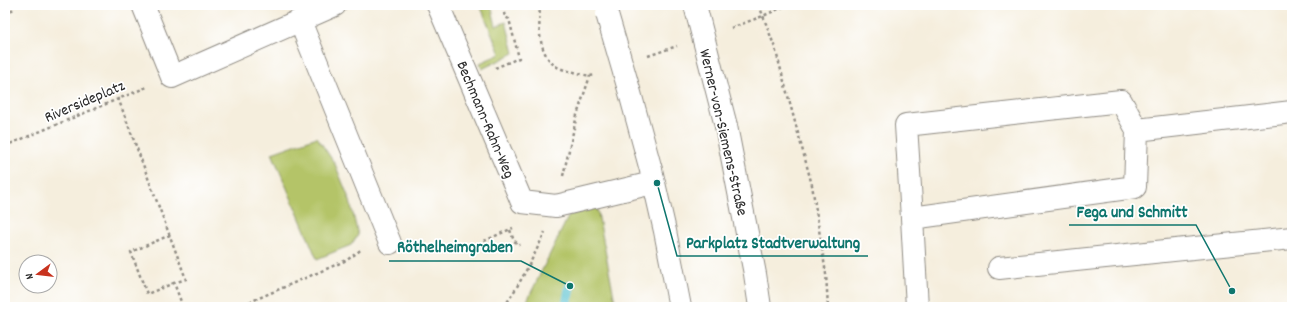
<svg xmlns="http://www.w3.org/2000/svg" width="1297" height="312" font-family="Dekko,sans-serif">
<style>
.green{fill:#b4c467;stroke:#707849}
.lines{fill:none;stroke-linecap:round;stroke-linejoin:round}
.stream{stroke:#53bfce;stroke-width:10}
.minor-casing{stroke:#908c84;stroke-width:24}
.major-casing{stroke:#908c84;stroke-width:24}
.path{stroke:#908c84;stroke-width:2.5;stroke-dasharray:3 3;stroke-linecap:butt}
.minor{stroke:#fff;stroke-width:22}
.major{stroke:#fff;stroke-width:22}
.major-bridge-casing{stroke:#908c84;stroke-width:24;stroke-linecap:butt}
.major-bridge{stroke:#fff;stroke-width:22}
.labels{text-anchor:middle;stroke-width:3.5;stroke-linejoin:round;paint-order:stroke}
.street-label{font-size:16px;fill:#2b2b2b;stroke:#fff}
.leader{fill:none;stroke:#0f766e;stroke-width:1.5}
.callout-dot{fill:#0f766e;stroke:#fff;stroke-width:1.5}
.callout-label{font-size:17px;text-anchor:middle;font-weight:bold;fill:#0f766e;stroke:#fff;stroke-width:3.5;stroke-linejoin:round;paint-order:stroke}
</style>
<rect width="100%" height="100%" fill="#fff"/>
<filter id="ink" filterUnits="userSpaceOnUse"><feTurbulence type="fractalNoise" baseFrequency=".025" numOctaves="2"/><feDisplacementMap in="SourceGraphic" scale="8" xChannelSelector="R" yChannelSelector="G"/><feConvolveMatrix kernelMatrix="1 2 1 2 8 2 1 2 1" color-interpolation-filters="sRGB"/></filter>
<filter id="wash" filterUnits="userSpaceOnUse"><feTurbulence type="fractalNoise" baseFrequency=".012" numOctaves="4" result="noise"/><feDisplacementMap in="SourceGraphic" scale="16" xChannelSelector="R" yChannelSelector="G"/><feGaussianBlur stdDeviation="0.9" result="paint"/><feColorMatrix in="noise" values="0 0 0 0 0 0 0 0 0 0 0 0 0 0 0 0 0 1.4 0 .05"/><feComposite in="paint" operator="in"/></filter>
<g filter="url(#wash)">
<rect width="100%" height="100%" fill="#f5eedd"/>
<path class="green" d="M480 5H491L496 26 506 22 514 53 482 69 480 63 500 54Z
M317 137 335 164 350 201 358 235 351 245 317 259 272 153Z
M597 208 616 307H524L569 215Z"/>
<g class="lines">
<path class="stream" d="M566 307 570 286"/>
</g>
</g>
<g filter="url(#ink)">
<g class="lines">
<g class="minor-casing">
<path id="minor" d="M143 5 172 77 335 5
M438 5 522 202 556 206 644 185
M300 21 390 243
M912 218 906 125 1121 101 1137 130
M999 268 1292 238
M917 307 912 218 1135 187 1137 130 1292 112"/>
</g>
<g class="major-casing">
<path id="major" d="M726 126 755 274 760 307
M651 170 665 231 680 307"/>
</g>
<path class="path" d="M540 5C539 25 537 50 554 65 559 69 568 71 574 72 582 74 588 77 596 75
M759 5 775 48 812 185 826 274 828 307
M5 13 14 9
M731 28 763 16 787 5
M648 56 677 46
M495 68 519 58 509 19 505 17 502 5
M118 98 186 279 174 283 183 307
M5 146 147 87
M563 176 577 115 590 76
M510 230 514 241 520 245
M170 235 131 252 147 294 174 283
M484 241 513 228
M238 307 347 260 362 249
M504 307C520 284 533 258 545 232"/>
<use href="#minor" class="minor"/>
<use href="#major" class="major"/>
<g class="major-bridge-casing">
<path id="major-bridge" d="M695 5 726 126
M607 14 630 93 651 170"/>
</g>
<use href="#major-bridge" class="major-bridge"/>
</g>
</g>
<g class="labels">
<g class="street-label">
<text transform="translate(84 100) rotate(-23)" y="6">Riversideplatz</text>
<text transform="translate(487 119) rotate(67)" y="6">Bechmann-Rahn-Weg</text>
<text transform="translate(725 132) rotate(77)" y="6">Werner-von-Siemens-Straße</text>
</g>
</g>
<path class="leader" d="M1232 291L1196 225H1069M657 183L677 256H868M570 286L521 261H389"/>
<g class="callout-dot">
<circle cx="1232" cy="291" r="4"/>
<circle cx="657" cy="183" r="4"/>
<circle cx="570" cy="286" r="4"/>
</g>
<g class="callout-label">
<text x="1132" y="217">Fega und Schmitt</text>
<text x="773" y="248">Parkplatz Stadtverwaltung</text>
<text x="455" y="252">Röthelheimgraben</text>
</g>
<rect width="1297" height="312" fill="none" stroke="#fff" stroke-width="20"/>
<g transform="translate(38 274) rotate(255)"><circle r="19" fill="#ffffff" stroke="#aaaaaa"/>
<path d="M0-3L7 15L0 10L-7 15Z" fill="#c8321e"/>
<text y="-6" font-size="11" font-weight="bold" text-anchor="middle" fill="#2b2b2b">N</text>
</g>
</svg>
